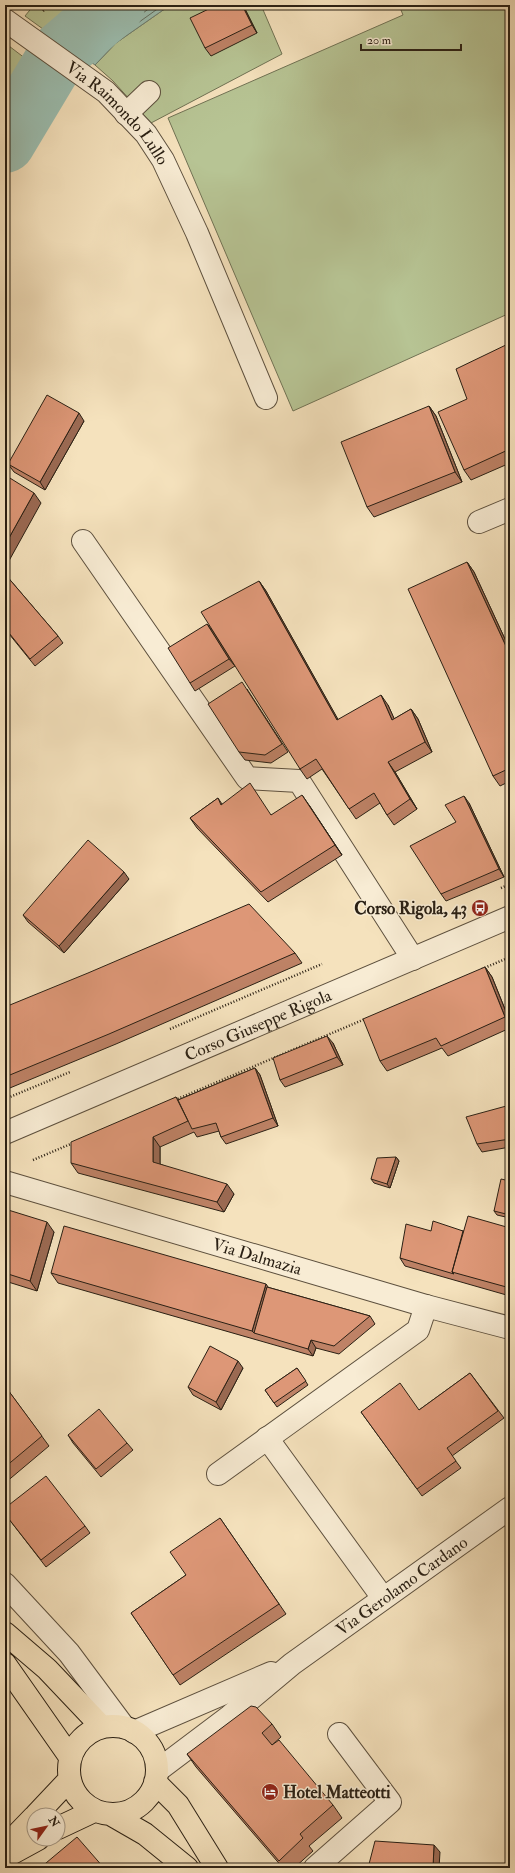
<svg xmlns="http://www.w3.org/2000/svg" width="515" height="1873" font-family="'IM FELL Double Pica',serif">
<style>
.green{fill:#b7c494;stroke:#707254}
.water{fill:#9cbeb0;stroke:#6e7f72}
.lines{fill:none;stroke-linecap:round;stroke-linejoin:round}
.shore{stroke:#636f62;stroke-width:1}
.river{stroke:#9cbeb0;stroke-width:60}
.minor-casing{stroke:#5d503e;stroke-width:24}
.major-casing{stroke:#2a2014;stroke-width:24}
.path{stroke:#2a2014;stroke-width:2.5;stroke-dasharray:1 2;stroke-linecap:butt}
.minor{stroke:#f8ecd4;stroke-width:22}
.major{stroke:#f5e2bd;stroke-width:22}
.wall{fill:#be8266;stroke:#2a2014}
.shaded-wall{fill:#9b6a53;stroke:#2a2014}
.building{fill:#dd9777;stroke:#2a2014}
.labels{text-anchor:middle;stroke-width:3;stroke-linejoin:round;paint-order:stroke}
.street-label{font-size:17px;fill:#2a2014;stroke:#f8ecd4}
.poi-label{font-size:17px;font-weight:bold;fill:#2a2014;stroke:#f8ecd4;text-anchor:end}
</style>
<rect width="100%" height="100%" fill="#f5e2bd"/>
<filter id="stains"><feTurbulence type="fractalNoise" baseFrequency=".005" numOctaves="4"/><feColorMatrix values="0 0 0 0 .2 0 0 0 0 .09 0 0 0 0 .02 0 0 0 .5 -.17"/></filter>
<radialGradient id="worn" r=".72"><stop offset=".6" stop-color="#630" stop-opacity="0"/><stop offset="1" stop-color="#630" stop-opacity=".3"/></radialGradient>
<path class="green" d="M34 5H86L54 37 25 16Z
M168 5H261L282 54 151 123 113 81 95 65 116 43 166 8Z
M399 5H510V313L293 411 168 118 403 15Z
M5 43 34 65 5 105Z"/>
<path class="water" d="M77 5H168L166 8 116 43 95 65 51 34Z"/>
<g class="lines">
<path class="shore" d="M80 5 78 9 58 33 94 59 114 40 163 5
M85 5 83 11 66 32 94 53 111 36 154 5
M91 5 88 15 74 31 93 45 107 31 143 5"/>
<path class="river" d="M5 143 59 53 115 5"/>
<g class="minor-casing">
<g id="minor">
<path id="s1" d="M5 20 106 92 146 134 163 160 197 233 266 398"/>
<path d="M126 114 149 92"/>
<path d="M479 522 510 509"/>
<path d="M83 541 247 778 299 781 413 959"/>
<path id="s2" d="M5 1133 510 917"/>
<path id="s3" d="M5 1182 426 1306 510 1328"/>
<path d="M267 1438 383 1598"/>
<path d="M218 1474 418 1330 426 1306"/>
<path d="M5 1584 69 1653 124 1727"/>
<path d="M134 1732 271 1673"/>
<path id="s4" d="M157 1771 230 1716 292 1664 510 1508"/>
<path d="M315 1868 390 1802 339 1734"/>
</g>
</g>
<g class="major-casing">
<path id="major" d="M5 1633 47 1669 102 1727
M5 1664 70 1757
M69 1770a44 44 0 1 1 88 0a44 44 0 1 1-88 0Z
M155 1782 178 1805 217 1868
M36 1815 69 1780
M112 1815 145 1834 187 1868
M58 1828 94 1811
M5 1847 34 1817
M5 1857 38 1839"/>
</g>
<path class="path" d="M43 11 49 5
M501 888 510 884
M482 969 510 957
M170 1029 322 964
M5 1099 70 1072
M175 1100 365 1019
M33 1160 73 1143"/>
<use href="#minor" class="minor"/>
<use href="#major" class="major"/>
</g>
<path class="wall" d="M217 5H243L257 33 211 56 205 48Z
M510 343V463L471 480 464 470Z
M429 406 436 416 462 482 374 517 367 507Z
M84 421 45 490 14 472 8 464Z
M467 562 474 572 510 650V781L500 786 493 776Z
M5 574 58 636 63 643 35 666 5 629Z
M259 581 266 591 338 720 388 705 394 719 411 709 418 719 432 752 395 772 417 809 394 825 387 815 380 803 356 819 322 769 307 779 300 769Z
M213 631 235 666 195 691 190 683Z
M247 689 288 752 271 763 245 760 239 752Z
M218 798 222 804 272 815 309 805 342 855 268 902 197 828 190 818Z
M469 803 504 877 446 901 441 894Z
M129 879 64 953 28 922 23 915Z
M295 953 302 963 116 1044 5 1090V1007Z
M485 967 492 977 509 1019 510 1028 448 1056 442 1048 387 1071 380 1061Z
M333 1043 343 1065 285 1087 280 1080Z
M255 1068 260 1075 278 1126 226 1144 221 1137 219 1131 197 1137 194 1132 160 1147V1164L234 1194 224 1212 78 1173 71 1163 176 1097 178 1100Z
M510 1105V1147L482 1152 477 1144Z
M396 1157 399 1161 390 1188 374 1183 371 1179Z
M510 1181V1218L497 1215 494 1211Z
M5 1209 54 1232 37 1291 5 1281Z
M510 1228V1296L405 1266 400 1258 431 1231H463Z
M51 1273 267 1287 370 1316 375 1324 339 1354 316 1348 313 1356 58 1283Z
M243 1368 221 1410 193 1395 188 1387Z
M297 1368 308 1385 277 1407 265 1390Z
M470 1373 504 1418 452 1456 461 1468 422 1496 361 1412 419 1410Z
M5 1386 49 1446 5 1483Z
M68 1435 127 1443 133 1450 101 1477 73 1443Z
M5 1514 85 1526 90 1533 46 1567Z
M220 1518 286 1614 180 1685 131 1613 186 1575Z
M272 1724 281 1737 272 1745 333 1805 342 1818 309 1846 313 1851 294 1868H283L196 1767 187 1754Z"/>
<path class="shaded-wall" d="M242 5H243L257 33 252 25Z
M429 406 436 416 462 482 455 472Z
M79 413 84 421 45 490 40 482Z
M34 493 41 503 5 568V545Z
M467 562 474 572 510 650V655Z
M259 581 266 591 344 730 337 720Z
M207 624 213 631 235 666 229 659Z
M381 695 388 705 399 729 392 720Z
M411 709 418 719 432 752 425 742Z
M388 762 395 772 417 809 410 799Z
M302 795 309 805 342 855 335 845Z
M464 796 469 803 504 877 499 869Z
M124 872 129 879 64 953 59 946Z
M485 967 492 977 510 1022V1024L505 1017Z
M327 1036 333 1043 343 1065 337 1057Z
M255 1068 260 1075 278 1126 273 1118Z
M153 1137 160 1147V1172L153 1162Z
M396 1157 399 1161 390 1188 387 1184Z
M227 1184 234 1194 224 1212 217 1202Z
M47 1222 54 1232 37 1291 30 1281Z
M266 1284 273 1294 254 1333 252 1331Z
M311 1340 316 1348 313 1356 308 1349Z
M238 1361 243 1368 221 1410 216 1402Z
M434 1845 440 1852 439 1868H433Z"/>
<path class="building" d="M217 5H242L252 25 205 48 190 18Z
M510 343V449L464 470 438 412 467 399 456 369Z
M47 395 79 413 40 482 8 464Z
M429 406 455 472 367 507 341 442Z
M5 475 34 493 5 545Z
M467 562 510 655V768L493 776 408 589Z
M5 574 58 636 30 659 5 628Z
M259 581 337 720 381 695 392 720 411 709 425 742 388 762 410 799 387 815 374 793 349 809 316 759 300 769 201 612Z
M207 624 229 659 190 683 168 648Z
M242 682 282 744 265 755 239 752 208 704Z
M250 783 271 815 302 795 335 845 261 892 190 818 218 798 221 805Z
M464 796 499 869 441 894 410 846 456 822 445 805Z
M88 840 124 872 59 946 23 915Z
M249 904 295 953 109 1034 5 1077V1007L88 973Z
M510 957V972L505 959Z
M485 967 505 1017 441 1046 436 1038 380 1061 363 1019Z
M510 1018V1028L507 1020Z
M327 1036 337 1057 280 1080 273 1058Z
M255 1068 273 1118 221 1137 216 1123 192 1129 178 1100Z
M176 1097 188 1121 153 1137V1162L227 1184 217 1202 71 1163V1142Z
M510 1105V1139L477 1144 466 1117Z
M396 1157 387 1184 371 1179 377 1158Z
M501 1179 510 1181V1215L494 1211Z
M5 1209 47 1222 30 1281 5 1273Z
M468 1216 510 1228V1288L452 1272Z
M433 1221 463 1231 452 1272 454 1274 400 1258 406 1224 431 1231Z
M64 1226 266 1284 252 1331 51 1273Z
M267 1287 370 1316 334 1346 311 1340 308 1349 254 1333Z
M210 1346 238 1361 216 1402 188 1387Z
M297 1368 306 1381 274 1403 265 1390Z
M470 1373 498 1411 447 1448 456 1461 417 1489 361 1412 400 1383 419 1410Z
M5 1386 42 1436 5 1467Z
M99 1409 127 1443 96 1469 68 1435Z
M46 1476 85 1526 41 1560 5 1514V1508Z
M220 1518 279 1604 173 1675 131 1613 186 1575 170 1552Z
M251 1706 256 1707 272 1724 262 1733 272 1745 279 1740 333 1805 300 1834 303 1838 279 1861 187 1754Z
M77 1837 104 1868H40Z
M375 1841 434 1845 433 1868H368Z"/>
<defs>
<g id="bus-disc" transform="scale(0.9)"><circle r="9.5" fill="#8f2418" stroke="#f8ecd4"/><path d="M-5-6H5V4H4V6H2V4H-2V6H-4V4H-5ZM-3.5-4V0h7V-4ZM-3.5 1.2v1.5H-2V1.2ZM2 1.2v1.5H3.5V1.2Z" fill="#fff"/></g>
<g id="hotel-disc" transform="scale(0.9)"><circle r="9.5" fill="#8f2418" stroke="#f8ecd4"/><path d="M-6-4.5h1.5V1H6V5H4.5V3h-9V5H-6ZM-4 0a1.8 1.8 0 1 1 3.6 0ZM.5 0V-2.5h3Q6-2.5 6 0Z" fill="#fff"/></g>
</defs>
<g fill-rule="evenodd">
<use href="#bus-disc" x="480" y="908"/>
<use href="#hotel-disc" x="270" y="1792"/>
</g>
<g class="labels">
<g class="street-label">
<text dy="6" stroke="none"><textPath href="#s1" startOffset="147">Via Raimondo Lullo</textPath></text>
<text dy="6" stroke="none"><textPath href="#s2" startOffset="275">Corso Giuseppe Rigola</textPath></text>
<text dy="6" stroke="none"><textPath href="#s3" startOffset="263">Via Dalmazia</textPath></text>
<text dy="6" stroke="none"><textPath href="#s4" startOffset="307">Via Gerolamo Cardano</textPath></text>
</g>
<g class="poi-label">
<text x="467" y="914">Corso Rigola, 43</text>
<text x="283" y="1798" text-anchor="start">Hotel Matteotti</text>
</g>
</g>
<rect width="515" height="1873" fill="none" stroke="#f5e2bd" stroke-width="20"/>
<rect x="6" y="6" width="503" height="1861" fill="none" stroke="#2a2014" stroke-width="2"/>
<rect x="10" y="10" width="495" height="1853" fill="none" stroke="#2a2014"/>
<g transform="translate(46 1827) rotate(57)"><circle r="19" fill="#f8ecd4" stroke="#a69a87"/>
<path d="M0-3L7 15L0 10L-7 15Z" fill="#8f2418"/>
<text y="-6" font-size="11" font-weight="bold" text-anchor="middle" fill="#2a2014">N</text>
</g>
<path d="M361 44v6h100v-6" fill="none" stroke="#2a2014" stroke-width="2"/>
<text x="367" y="44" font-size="12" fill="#2a2014" stroke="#f8ecd4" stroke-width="3" paint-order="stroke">20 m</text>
<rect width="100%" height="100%" filter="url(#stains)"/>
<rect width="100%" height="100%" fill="url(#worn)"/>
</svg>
